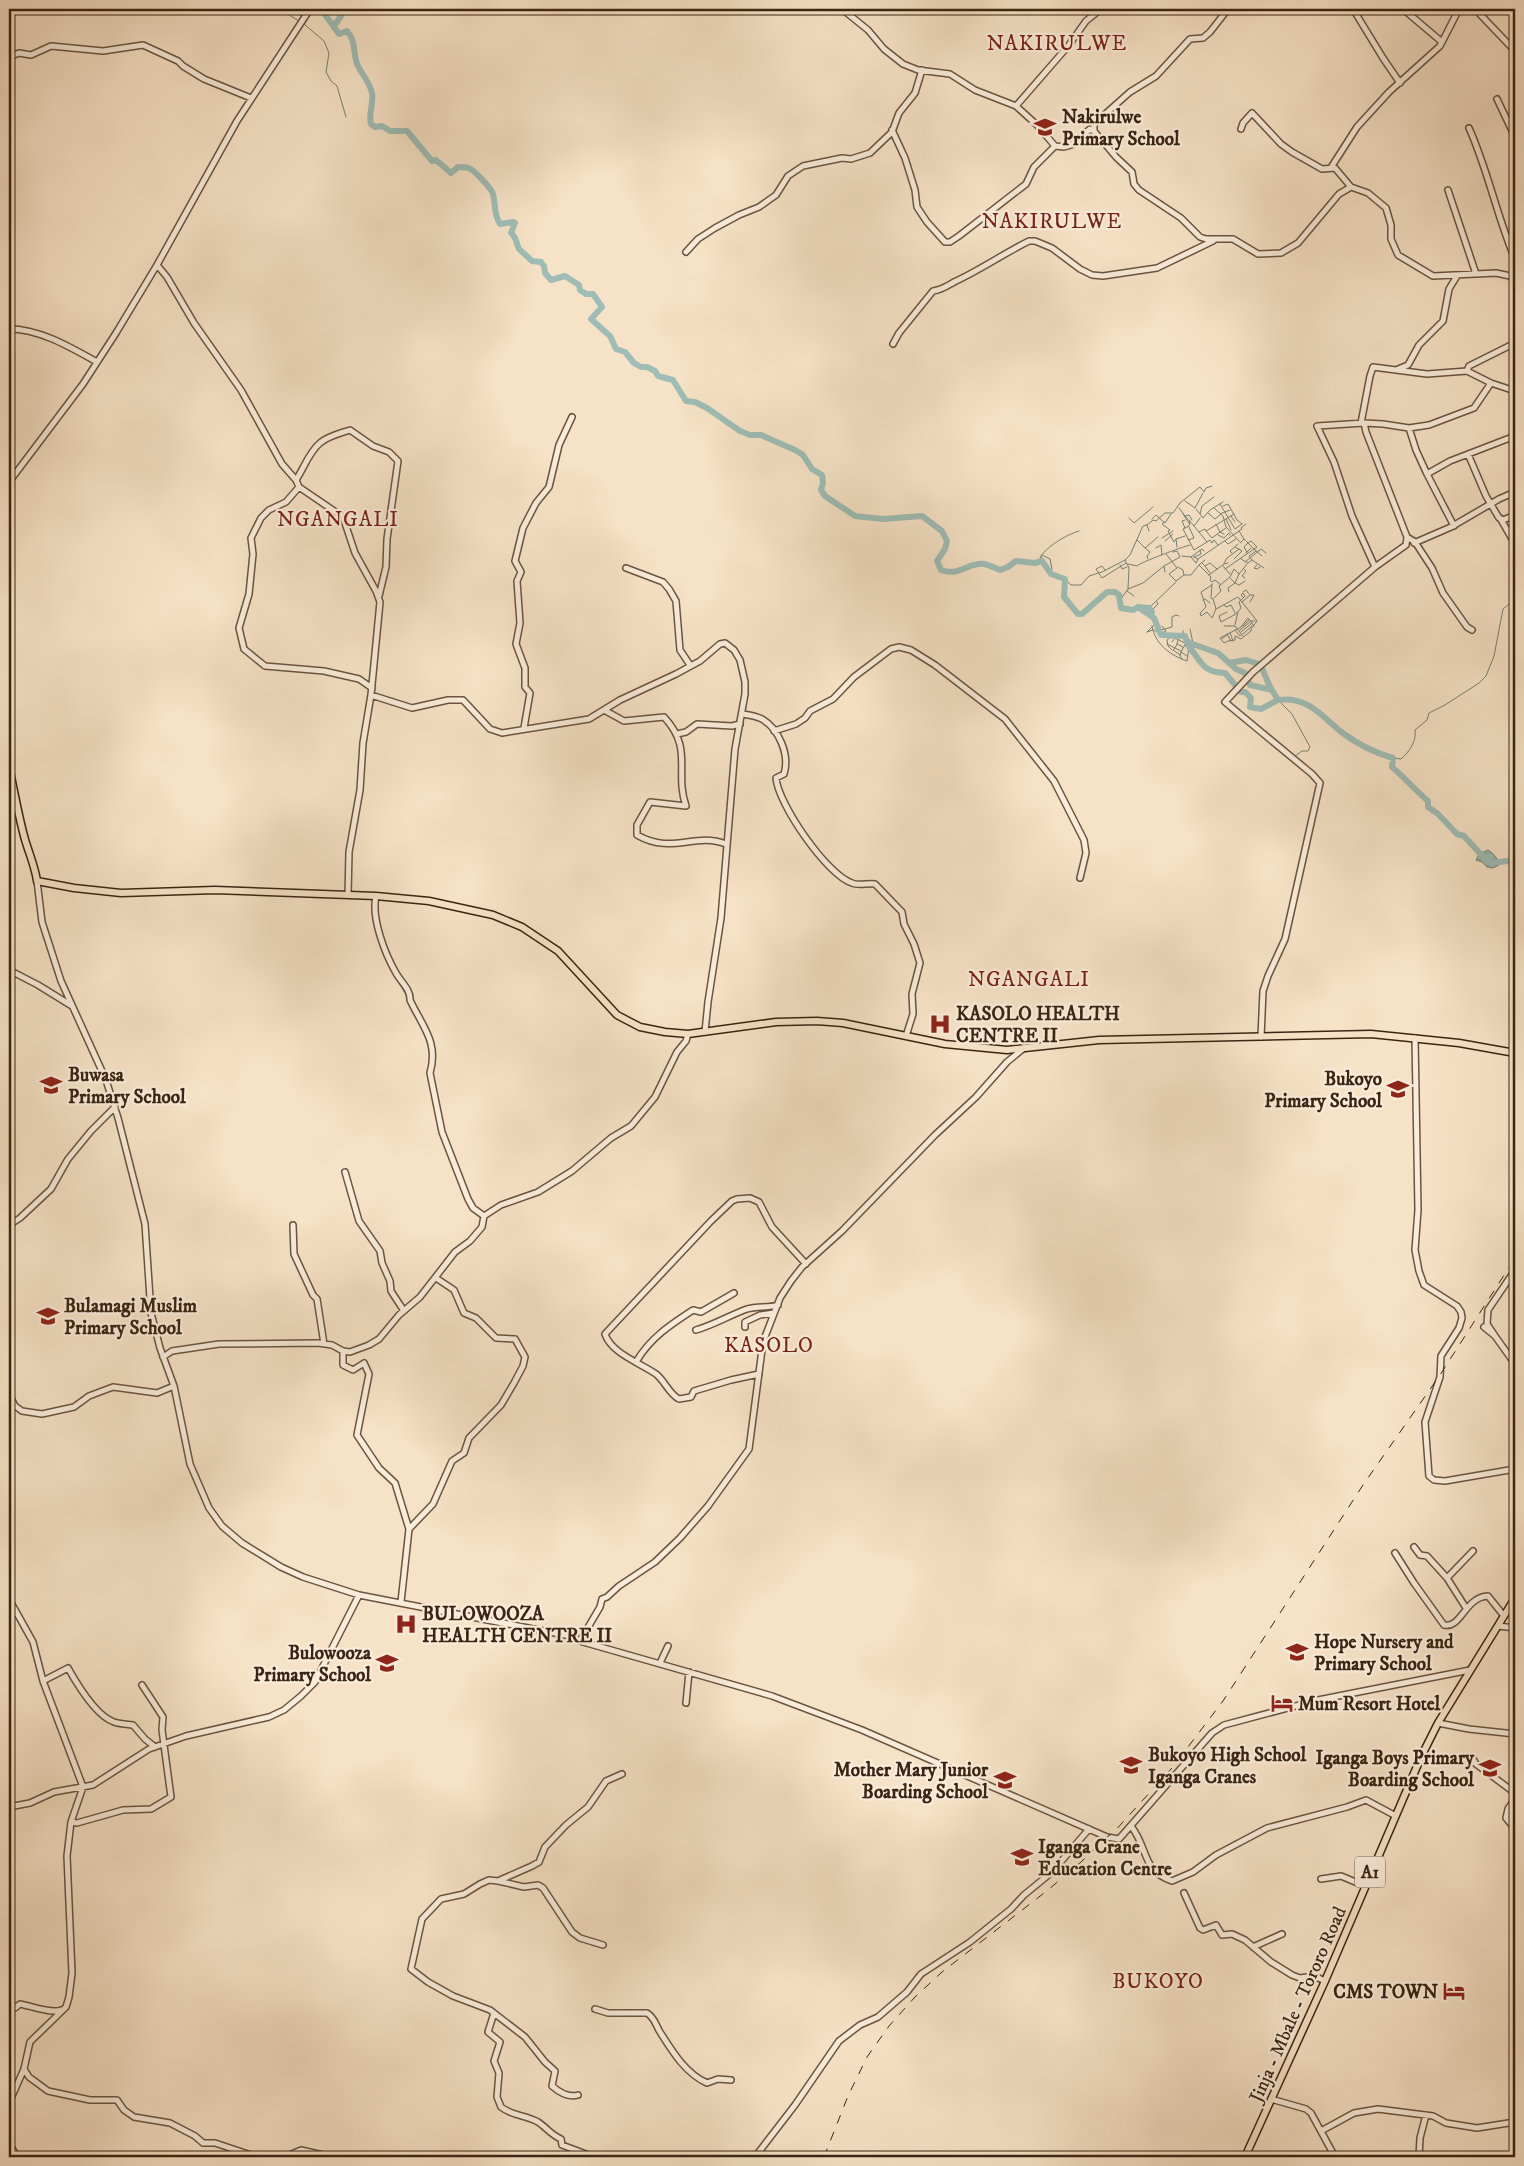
<svg xmlns="http://www.w3.org/2000/svg" width="1524" height="2166" font-family="'IM FELL DW Pica',serif">
<style>
.water{fill:url(#water-rules);stroke:#768074}
.lines{fill:none;stroke-linecap:round;stroke-linejoin:round}
.stream{stroke:#768074;stroke-width:1}
.river{stroke:#9dbdb6;stroke-width:6}
.minor-casing{stroke:#6a543f;stroke-width:8}
.major-casing{stroke:#3b2412;stroke-width:9}
.minor{stroke:#f9ecda;stroke-width:5}
.major{stroke:#f6e2c6;stroke-width:6}
.rail{stroke:#3b2412;stroke-width:1;stroke-dasharray:9 9;stroke-linecap:butt}
.labels{text-anchor:middle;stroke-width:4.5;stroke-linejoin:round;paint-order:stroke}
.shield{fill:#f9ecda;stroke:#74604e;stroke-width:1}
.shield-label{font-size:18px;font-weight:bold;fill:#3b2412}
.poi-label{font-size:19px;font-weight:bold;fill:#3b2412;stroke:#f9ecda;text-anchor:start}
.street-label{font-size:19px;fill:#3b2412;stroke:#f9ecda}
.quarter-label{font-size:21px;letter-spacing:1px;fill:#7a1f14;stroke:#f9ecda}
</style>
<defs>
<pattern id="water-rules" width="6" height="5" patternUnits="userSpaceOnUse" patternTransform="scale(1.25)"><rect width="6" height="5" fill="#9dbdb6"/><path d="M0 2.5h6" fill="none" stroke="#88a29b"/></pattern>
</defs>
<rect width="100%" height="100%" fill="#f6e2c6"/>
<filter id="stains"><feTurbulence type="fractalNoise" baseFrequency=".004" numOctaves="4"/><feColorMatrix values="0 0 0 0 .2 0 0 0 0 .09 0 0 0 0 .02 0 0 0 .5 -.17"/></filter>
<radialGradient id="worn" r=".72"><stop offset=".6" stop-color="#630" stop-opacity="0"/><stop offset="1" stop-color="#630" stop-opacity=".3"/></radialGradient>
<path class="water" d="M1488 850C1494 854 1497 857 1499 865L1493 868 1487 867 1482 862 1476 860 1479 854Z"/>
<g class="lines">
<path class="stream" d="M283 9 286 13 299 21
M305 22 304 24 324 41 329 53 326 72 331 81 337 86 346 117
M1185 501 1195 508 1203 493
M1220 504 1235 529 1242 524
M1223 506 1228 504 1237 520 1242 524
M1179 508 1185 516 1189 515 1192 520
M1214 508 1223 516 1226 527 1241 543
M1196 509 1200 514 1202 506 1214 497
M1208 513 1215 519 1220 515
M1183 514 1189 523
M1200 514 1203 518 1210 510 1223 502
M1220 514 1230 510
M1185 516 1194 526 1200 518
M1231 516 1235 522
M1129 518 1134 523 1153 507
M1152 519 1156 515 1165 523 1171 514
M1226 519 1231 530
M1190 521 1189 526 1183 529 1194 550 1207 542 1199 532
M1164 522 1162 524 1170 530 1168 531 1174 542 1176 539
M1216 524 1220 532 1226 528
M1147 525 1149 531
M1194 526 1199 532 1205 529 1206 531 1234 514
M1185 528 1182 521 1185 520
M1206 531 1212 538 1220 532 1224 534
M1239 531 1244 539 1241 542
M1218 535 1224 538 1229 533 1230 535
M1162 538 1173 531
M1244 539 1248 543 1251 541 1257 547 1254 549 1262 556
M1137 540 1145 548
M1188 540 1194 538 1189 527
M1165 541 1173 534
M1225 541 1228 544 1236 539
M1207 542 1210 540 1212 543 1214 540 1218 545
M1177 547 1176 539 1185 536
M1156 548 1161 545 1162 555
M1232 553 1230 551 1238 544
M1246 553 1251 548
M1166 554 1177 568 1169 574 1176 581 1184 575H1191L1199 565 1211 577 1210 580 1212 582 1215 580 1221 585
M1042 555 1050 559 1052 569 1050 572
M1041 556 1044 562
M1182 556 1191 557 1202 549 1204 551
M1191 557 1196 563
M1194 557 1201 554 1200 550
M1194 557 1198 559 1196 563
M1148 559 1147 556 1150 552 1145 548 1158 537
M1198 559 1242 529 1241 528 1246 524
M1234 559 1242 551 1235 547
M1241 559 1248 563 1252 560 1249 556 1256 551
M1125 560 1130 555 1143 526 1147 525 1153 520 1156 521 1165 513H1173L1180 503 1200 487 1204 492 1206 488 1212 486
M1252 560 1264 568
M1039 562C1040 549 1068 534 1079 531
M1245 562 1261 549 1266 553
M1202 563 1205 566 1210 563 1217 569
M1224 563 1227 558 1239 549
M1128 564 1137 566C1141 562 1182 547 1190 545
M1120 565 1122 569 1127 567
M1199 565 1205 560
M1257 565 1254 568 1257 569 1260 567
M1205 566 1210 573
M1223 566 1230 574
M1178 567 1183 570 1184 575
M1225 569 1254 549 1248 543 1244 547 1247 552
M1244 569 1246 571 1242 576 1245 578
M1105 570 1102 566 1096 569 1102 578 1126 563
M1165 572 1164 566 1180 557 1177 551 1173 552
M1239 574 1247 564
M1209 575 1224 564 1228 563
M1065 579 1071 585H1081L1089 576 1102 572 1125 560 1129 568 1128 589
M1212 585 1201 592 1206 607 1200 613 1201 616 1207 612 1212 618 1216 609 1213 599 1211 598 1212 584
M1127 591 1134 596
M1229 592 1228 588 1235 583 1230 578
M1243 592 1246 590 1249 594
M1214 598 1221 591 1219 586 1230 577 1234 569 1239 574 1235 583 1239 585 1245 581
M1120 600 1128 589 1143 583 1164 566
M1203 600 1205 599 1210 603
M1242 602 1250 595H1254L1250 602
M1224 605 1226 607 1231 605 1235 613
M1149 608 1176 582
M1216 609 1238 597 1257 621 1251 629V631L1241 639 1235 636V640L1228 641 1224 643 1220 638 1241 627 1248 618 1254 626
M1151 611 1158 604 1157 602
M1227 612 1219 616 1221 622 1236 614 1241 608 1239 602 1245 596 1243 593 1241 595 1243 597
M1235 625 1238 612
M1224 626H1235L1243 636
M1243 626 1249 620
M1190 629 1193 643
M1153 630C1157 646 1172 656 1187 661L1189 647 1185 645 1187 642
M1154 630 1158 633
M1235 630 1240 636 1241 635
M1240 630 1251 621H1255
M1158 631 1172 627V617L1176 615 1179 616
M1147 632 1155 624
M1147 632 1153 630 1152 626
M1241 632 1252 623
M1230 633 1233 641
M1160 634 1166 631 1162 626
M1227 634 1231 641
M1243 634 1252 626
M1171 635 1175 638 1172 642
M1183 635V631
M1176 636 1175 638 1185 643
M1171 637 1167 640 1168 646 1172 650
M1222 639 1228 634
M1178 640 1177 644 1183 647
M1167 644 1175 648 1173 650 1180 655
M1177 644 1175 648 1181 651
M1185 645 1181 652 1187 656
M1181 652 1180 656 1182 659
M1278 700 1292 714 1310 747 1308 751H1302L1295 756
M1393 758 1401 759C1409 752 1417 741 1415 730L1427 720 1429 713 1445 705 1479 683 1486 676 1494 656 1503 609 1515 599"/>
<path class="river" d="M299 9 303 15
M321 9 339 34 347 31C356 41 353 52 357 64 361 73 370 83 372 93 374 104 368 114 371 124L375 127 382 126 390 131H407L432 161 436 160 451 173 458 167C461 167 466 167 469 168 474 170 492 189 493 194 496 205 493 213 500 224L513 222 515 223 511 233C517 238 516 243 519 249 520 250 530 259 532 261L541 262 544 266 545 273 551 280 565 276 579 285 580 290 586 294H593L602 307 591 319 610 336 616 349 625 352 634 363 641 367H647L655 371 658 376 673 380 686 401 695 402 707 408 740 431 750 435H761L795 450 803 455 812 469 822 475 823 483 821 490 825 496 855 516 883 519 922 516 942 531 947 541 945 549 937 561 941 570C960 577 968 562 984 564 989 565 995 568 1000 570L1008 567 1016 561 1035 563 1042 561 1051 574 1065 579 1064 597 1078 614H1082L1107 592H1115L1119 595 1121 608 1133 610 1138 607 1154 618 1161 635 1185 636 1187 642 1218 653 1236 669 1245 673 1250 685 1272 690 1278 700C1309 696 1322 717 1344 734 1359 745 1376 753 1393 758L1392 767C1405 778 1415 790 1428 801V807L1438 814 1457 834 1464 836 1486 860 1492 863 1515 860
M334 26 343 13 341 9
M1138 607 1149 608 1152 612 1151 616
M1189 642V647C1203 663 1202 672 1225 673L1241 692H1245L1251 698 1250 707 1261 709 1276 701
M1229 663 1246 660 1259 664C1265 671 1266 681 1272 690"/>
<g class="minor-casing">
<path id="minor" d="M765 9 775 10 785 9
M842 9 868 30 884 49 903 64 918 70 950 74 975 90 1016 106 1037 125 1055 146 1064 147 1071 145 1090 129 1094 131 1116 157 1132 172 1134 184 1139 190 1181 218 1200 237 1206 239H1233L1258 254 1281 253 1298 243 1339 194 1351 187 1368 193 1386 208 1391 225V239L1398 255 1433 276 1496 273 1515 277
M1353 9 1383 58 1400 83
M1403 9 1442 42
M1475 9 1515 51
M9 57 19 53 31 55 51 46 103 51 143 45 178 61 183 66 204 79 251 98
M1497 99 1515 137
M1016 106 1069 45 1086 21 1101 9
M1469 128C1488 170 1497 217 1515 259
M1241 129 1243 123 1252 113 1281 144 1292 152 1322 169 1335 168 1351 187
M892 130 905 158 915 190 917 207 927 222 945 242H950L959 236 1026 184 1034 167 1055 146
M1094 131V124L1130 92 1156 76 1190 39 1203 38 1210 32 1228 9
M1332 166 1357 127 1389 92 1440 46 1459 9
M1448 190 1476 274
M686 252 698 239 715 228 739 215 759 207 776 195 788 176 803 166 842 158 851 159 870 153 892 132 899 113 915 93 922 70
M157 265 167 277 194 323 241 390 282 464 296 480 299 487 343 517 355 553 376 591 380 602 371 695 363 743 360 790 349 852 348 895
M9 329C40 329 70 347 97 362
M893 344 899 333 933 291C942 290 947 286 954 282 980 270 1003 254 1029 241H1035L1052 248 1080 269 1092 275 1103 276 1157 268 1213 241
M1396 370 1427 374 1467 371 1491 383 1515 391
M1467 371 1469 366 1515 343
M1361 423 1370 376 1373 367 1396 370 1408 365 1419 345 1443 321 1449 289 1457 276
M1364 423 1383 424 1409 428 1429 425 1474 408 1491 383
M1409 428 1416 450 1427 474 1450 461 1515 436
M1468 454 1486 496 1499 518 1503 520 1515 515
M1427 474 1454 526
M296 480C304 468 309 452 320 443 328 436 341 433 350 430L373 446 389 452 398 461 387 539 386 567 379 596
M9 482 83 384 116 333 157 265 237 121 310 9
M299 487 286 502 269 510 261 518 251 538 253 554 249 594 239 628 244 649 265 666 324 671 359 679 372 688
M1500 518 1515 544
M1414 543 1451 527 1499 499 1515 492
M1375 567 1352 516 1334 462 1317 426 1364 423 1366 432 1407 537 1415 542 1432 568 1443 593 1467 627 1472 630
M626 568 663 582 669 589 676 601 680 650 690 665
M371 695 412 708 448 700H463L490 729 502 733 589 719 620 700 676 674 700 661 720 644 725 643 734 650 740 660 745 682V694L735 749 721 918 708 1002 705 1032
M604 710 624 721 664 717C694 749 674 772 686 806L650 802 637 825V835C672 855 694 832 726 844
M743 714C749 715 756 716 762 719 779 729 790 755 784 774L776 778C778 804 827 875 852 883 858 886 868 883 875 884L902 912 904 924 914 944 920 963 912 994 913 1014 906 1036
M524 728 530 693 525 687V668L516 644 520 623 517 581 521 572 515 561 523 528 536 503 549 487 559 445 572 417
M774 731 796 724 805 718 810 711 833 699 854 677 891 649 899 647 911 650 935 665 1005 719 1054 781 1084 840 1086 853 1080 878
M677 734 686 732 697 724 732 726 740 724
M37 881 42 922 61 981 106 1080 118 1118 145 1224 151 1313 160 1348 174 1386 190 1464 209 1508 222 1526 242 1543 281 1567 303 1577 359 1595 570 1636 583 1642 772 1696 862 1730 1107 1837 1119 1839 1212 1733 1224 1725 1318 1700 1470 1670
M376 896C371 918 385 954 396 973 401 982 411 990 410 1000 422 1026 439 1042 430 1073L442 1132 468 1199 473 1208 484 1216
M9 970 38 985 72 1006
M1261 1037 1263 991 1268 976 1285 939 1320 783 1312 774 1225 702 1253 672 1375 567 1406 545 1407 537
M1415 1038 1418 1210 1415 1250 1419 1271 1424 1285 1457 1306 1461 1312 1462 1318 1459 1328 1441 1356 1440 1377 1425 1422 1429 1476 1434 1480 1445 1481 1515 1469
M345 1172 359 1221 380 1251 382 1263 390 1281 391 1291 404 1311
M9 1225 20 1218 51 1189 68 1159 91 1131 115 1107
M293 1225 294 1254 313 1295 317 1299 324 1344
M745 1327V1322L760 1315 774 1313
M1484 1327 1495 1336 1515 1364
M696 1330C714 1325 730 1315 747 1309 757 1306 769 1308 778 1305
M1495 1336 1487 1324 1488 1310 1515 1270
M343 1351V1365L353 1370 364 1363 369 1374 357 1435 379 1468 395 1483 409 1529 401 1602
M163 1357 172 1351 219 1344 318 1343 332 1345 343 1351 350 1352 369 1345 379 1339 399 1315 420 1297 455 1252 470 1241 482 1227 484 1216 501 1205 538 1192 572 1171 611 1138 631 1126 655 1097 677 1052 686 1041 688 1034
M636 1362C650 1338 670 1325 693 1310L701 1312 734 1293
M759 1374 731 1380 694 1391 691 1397 679 1399C669 1394 665 1381 656 1374 640 1363 611 1353 605 1334L711 1221 732 1201 737 1199 750 1198 759 1202 772 1227 806 1264
M9 1394 15 1406 22 1411 42 1414 74 1407 89 1396 113 1387 157 1393 174 1386
M409 1529 433 1504 452 1461 464 1453 469 1438 501 1405 514 1383 523 1366 525 1357 515 1339 496 1338 476 1318 464 1313 454 1290 436 1278
M1414 1547 1420 1555 1427 1556 1447 1578
M1395 1553 1414 1583 1444 1625C1461 1629 1465 1597 1488 1596L1504 1616
M9 1599 33 1642 43 1681 83 1787 71 1822 67 1856 72 1973 69 1997 66 2007 30 2042 24 2069 9 2103
M1466 1608 1447 1578 1473 1551
M1498 1626 1515 1628
M580 1641 600 1607 602 1599 607 1597 619 1586 655 1562 680 1538 708 1506 749 1449 763 1342 780 1298 791 1281 802 1267 842 1231 935 1135 976 1097 1007 1062 1024 1048
M660 1663 668 1646
M43 1681 68 1668C77 1684 96 1716 114 1722 119 1724 127 1724 133 1725L145 1739 155 1747
M686 1703 689 1672
M1438 1723 1469 1729 1515 1734
M1473 1759 1476 1764 1515 1793
M1512 1803 1508 1809 1506 1818 1515 1829
M9 1807 30 1803 54 1792 93 1785 149 1749 186 1736 269 1717 284 1710 301 1696 315 1682 359 1595
M71 1822 77 1823 123 1810 151 1809 171 1797 162 1730 163 1717 142 1685
M1131 1826C1149 1849 1141 1870 1172 1881L1193 1872 1216 1855 1267 1828 1347 1807 1366 1800 1394 1815
M1361 1863 1372 1868
M1321 1879 1341 1876 1365 1886
M498 1881 524 1887 538 1885 543 1888 572 1932 580 1938 603 1945
M1184 1893 1200 1928 1203 1930 1216 1925 1222 1935 1232 1934 1245 1940 1271 1962 1292 1975 1300 1978 1314 1976 1325 1981
M1253 1947 1282 1934
M15 2008 20 2004C31 2006 53 2014 61 2010
M595 2009 608 2013H647C655 2018 655 2024 660 2032 672 2051 685 2073 707 2083L718 2079 731 2080
M494 2013 488 2032 500 2042 494 2061 499 2073 497 2097 501 2107C512 2116 526 2115 538 2122 546 2127 551 2135 561 2139L562 2145 594 2157
M24 2069 29 2077 48 2091 90 2100H117L124 2110 134 2117 170 2123 195 2136 203 2143H215L257 2157
M578 2095C569 2098 559 2092 552 2086L555 2071 545 2062 525 2037 490 2010 453 1996 428 1982 411 1969 422 1919 441 1899 464 1894 480 1884 489 1880 498 1881 532 1866 539 1862 545 1847 566 1825 588 1807 606 1781 622 1774
M1271 2099 1306 2109 1311 2113 1335 2157
M1321 2131 1354 2113 1378 2109 1433 2116 1446 2123 1477 2128 1515 2122
M9 2143 17 2157
M285 2157 301 2150 332 2157
M755 2157 795 2105 839 2041 860 2025 878 2017 907 1992 921 1974 970 1942 1011 1909 1024 1895 1052 1872 1089 1829
M1419 2157 1420 2138 1426 2115"/>
</g>
<g class="major-casing">
<path id="major" d="M9 767C14 790 18 813 24 836 28 851 35 866 37 881L74 888 121 893 215 890 376 896 429 901 493 915 522 927 558 951 617 1015 640 1027 665 1032 688 1034 776 1022 817 1021 843 1023 945 1044 1007 1050 1099 1040 1371 1034 1459 1043 1515 1053
M1245 2157 1325 1981 1421 1757 1438 1723 1515 1598"/>
</g>
<use href="#minor" class="minor"/>
<use href="#major" class="major"/>
<path class="rail" d="M824 2157 848 2096 867 2057 889 2026 915 1997 942 1972 1048 1890 1081 1862 1107 1837 1113 1833 1172 1768 1223 1701 1363 1485 1440 1375 1515 1258"/>
</g>
<defs>
<g id="school-bare" transform="scale(1.725)"><path d="M0-5L7-2L0 1L-7-2ZM-4 1L0 2.5L4 1V4Q0 6-4 4Z" fill="#8f2418" stroke="#f9ecda" stroke-width="2.5" paint-order="stroke"/></g>
<g id="hospital-bare" transform="scale(1.725)"><path d="M-5-5h3v3.5h4V-5h3V5h-3V1.5h-4V5h-3Z" fill="#8f2418" stroke="#f9ecda" stroke-width="2.5" paint-order="stroke"/></g>
<g id="hotel-bare" transform="scale(1.725)"><path d="M-6-4.5h1.5V1H6V5H4.5V3h-9V5H-6ZM-4 0a1.8 1.8 0 1 1 3.6 0ZM.5 0V-2.5h3Q6-2.5 6 0Z" fill="#8f2418" stroke="#f9ecda" stroke-width="2.5" paint-order="stroke"/></g>
</defs>
<g fill-rule="evenodd">
<use href="#school-bare" x="1045" y="127"/>
<use href="#hospital-bare" x="940" y="1024"/>
<use href="#school-bare" x="51" y="1085"/>
<use href="#school-bare" x="1398" y="1089"/>
<use href="#school-bare" x="48" y="1316"/>
<use href="#hospital-bare" x="406" y="1624"/>
<use href="#school-bare" x="1297" y="1652"/>
<use href="#school-bare" x="387" y="1663"/>
<use href="#hotel-bare" x="1282" y="1703"/>
<use href="#school-bare" x="1131" y="1765"/>
<use href="#school-bare" x="1490" y="1768"/>
<use href="#school-bare" x="1005" y="1780"/>
<use href="#school-bare" x="1022" y="1857"/>
<use href="#hotel-bare" x="1454" y="1991"/>
</g>
<g class="labels">
<rect class="shield" x="1355" y="1856.5" width="30" height="31" rx="4"/>
<g class="shield-label">
<text x="1370" y="1878">A1</text>
</g>
<g class="poi-label">
<text x="1062" y="123">Nakirulwe<tspan x="1062" dy="22">Primary School</tspan></text>
<text x="956" y="1020">KASOLO HEALTH<tspan x="956" dy="22">CENTRE II</tspan></text>
<text x="68" y="1081">Buwasa<tspan x="68" dy="22">Primary School</tspan></text>
<text x="1382" y="1085" text-anchor="end">Bukoyo<tspan x="1382" dy="22">Primary School</tspan></text>
<text x="64" y="1312">Bulamagi Muslim<tspan x="64" dy="22">Primary School</tspan></text>
<text x="422" y="1620">BULOWOOZA<tspan x="422" dy="22">HEALTH CENTRE II</tspan></text>
<text x="1314" y="1648">Hope Nursery and<tspan x="1314" dy="22">Primary School</tspan></text>
<text x="371" y="1659" text-anchor="end">Bulowooza<tspan x="371" dy="22">Primary School</tspan></text>
<text x="1298" y="1710">Mum Resort Hotel</text>
<text x="1148" y="1761">Bukoyo High School<tspan x="1148" dy="22">Iganga Cranes</tspan></text>
<text x="1474" y="1764" text-anchor="end">Iganga Boys Primary<tspan x="1474" dy="22">Boarding School</tspan></text>
<text x="988" y="1776" text-anchor="end">Mother Mary Junior<tspan x="988" dy="22">Boarding School</tspan></text>
<text x="1038" y="1853">Iganga Crane<tspan x="1038" dy="22">Education Centre</tspan></text>
<text x="1438" y="1998" text-anchor="end">CMS TOWN</text>
</g>
<g class="street-label">
<text transform="translate(1297 2004) rotate(-66)" y="7">Jinja - Mbale - Tororo Road</text>
</g>
<g class="quarter-label">
<text x="1057" y="50">NAKIRULWE</text>
<text x="1052" y="228">NAKIRULWE</text>
<text x="338" y="526">NGANGALI</text>
<text x="1029" y="986">NGANGALI</text>
<text x="769" y="1352">KASOLO</text>
<text x="1158" y="1988">BUKOYO</text>
</g>
</g>
<rect width="1524" height="2166" fill="none" stroke="#f6e2c6" stroke-width="30"/>
<rect x="10" y="10" width="1504" height="2146" fill="none" stroke="#3b2412" stroke-width="2.5"/>
<rect x="15" y="15" width="1494" height="2136" fill="none" stroke="#3b2412"/>
<rect width="100%" height="100%" filter="url(#stains)"/>
<rect width="100%" height="100%" fill="url(#worn)"/>
</svg>
